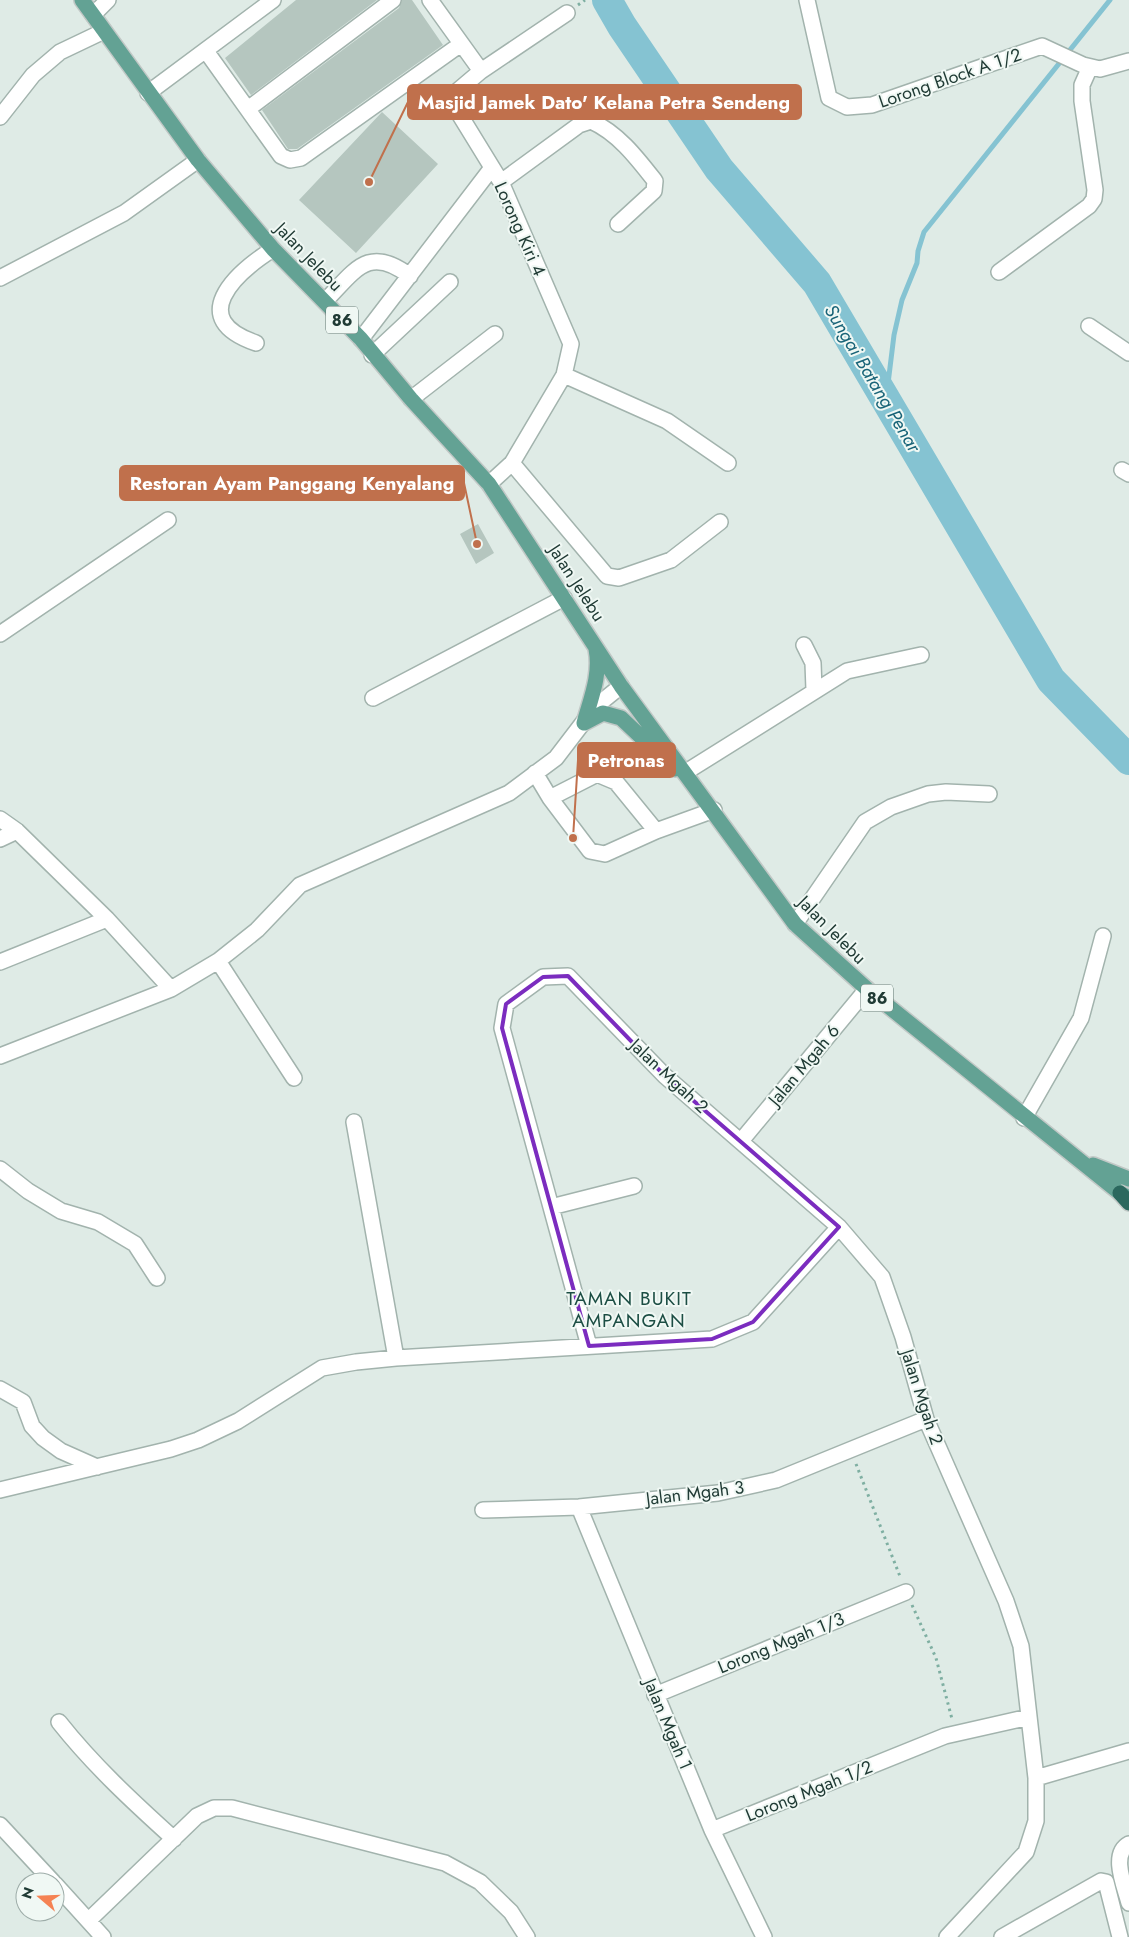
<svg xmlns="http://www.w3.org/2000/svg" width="1129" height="1937" font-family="Jost,sans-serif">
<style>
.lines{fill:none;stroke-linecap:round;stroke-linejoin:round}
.stream{stroke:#85c3d2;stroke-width:5}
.river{stroke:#85c3d2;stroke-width:30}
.building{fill:#b5c6bf}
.minor-casing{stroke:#a2b3ad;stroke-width:18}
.major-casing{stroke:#c1c8c6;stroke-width:18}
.highway-casing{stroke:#c1c8c6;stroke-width:18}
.path{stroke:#7fafa2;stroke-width:3;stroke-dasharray:2.5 4;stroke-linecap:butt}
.minor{stroke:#fff;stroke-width:15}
.major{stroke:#63a294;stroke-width:15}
.highway{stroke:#2b685e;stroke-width:15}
.marked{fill:none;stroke:#7b2cbf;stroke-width:4;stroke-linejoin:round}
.labels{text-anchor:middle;stroke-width:4;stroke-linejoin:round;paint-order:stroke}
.shield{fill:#f0f8f4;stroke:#5e746e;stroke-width:1}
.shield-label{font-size:16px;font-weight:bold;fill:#203b35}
.street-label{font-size:18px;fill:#203b35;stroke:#f0f8f4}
.water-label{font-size:19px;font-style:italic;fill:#196478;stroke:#f0f8f4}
.neighbourhood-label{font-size:19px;letter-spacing:1px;fill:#1c4e44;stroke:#f0f8f4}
.leader{fill:none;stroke:#c0704c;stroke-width:2}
.callout-dot{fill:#c0704c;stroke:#f0f8f4;stroke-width:2}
.callout{fill:#c0704c;stroke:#c0704c;stroke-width:2}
.callout-label{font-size:19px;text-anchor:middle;font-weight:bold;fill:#fff}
</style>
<rect width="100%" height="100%" fill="#dfebe6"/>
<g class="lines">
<path class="stream" d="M886 400 894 335 902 300 917 263 918 251 924 232 1110 0"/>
<path class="river" d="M607 0 622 26 719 169 817 283 1051 680 1129 760"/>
</g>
<path class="building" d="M296 0H377L251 95 225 58Z
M402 0H412L443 45 297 149H288L262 110 399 8Z
M382 112 438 164 356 253 299 200Z
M478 524 494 553 476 564 460 534Z"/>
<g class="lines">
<g class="minor-casing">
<path id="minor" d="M430 0 481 71
M807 0 829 98 847 107 872 105 1042 46 1083 65 1100 69 1129 61
M93 15 108 0
M206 51 281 156 290 160 301 158 461 44
M148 93 273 0
M248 109 393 0
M0 117 33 75 60 52 104 31
M501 182 579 125 591 121C618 133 637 158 655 181L654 191 618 224
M999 272 1089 206 1094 199 1095 190 1082 101V85L1090 67
M0 278 124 213 198 160
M325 301C355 271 368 244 410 276
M1089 326 1129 353
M361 339 491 169
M256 343C186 319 234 274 273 249
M372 355 450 282
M564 375 667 421 728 463
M411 399 495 334
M512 463 607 576 619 578 671 560 720 522
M1122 470 1129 474
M489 484 512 463 564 375 571 344 501 182 458 112 454 103 455 93 481 71 567 13
M0 634 168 520
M804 645 813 663 814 690
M373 698 564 598
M686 772 847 671 921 655
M535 773 550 798 590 851 605 854 656 831 714 810
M550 798 597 774 616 782 656 831
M0 819 17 831 107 919 171 989
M0 839 17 831
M795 924 865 822 891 807 928 794 946 792 989 794
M218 961 294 1078
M0 962 107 919
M0 1056 171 989 218 961 257 930 300 885 509 793 556 758 595 707 621 686
M1024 1118 1081 1018 1103 936
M354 1122 396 1358
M741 1141 867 989
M0 1169 28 1191 61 1211 98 1222 135 1244 157 1278
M551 1207 634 1186
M589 1346 502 1028 506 1004 543 977 568 976 665 1076 839 1227 882 1277 903 1337 926 1419 1006 1601 1021 1646 1036 1778V1821L1026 1852 947 1937
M0 1389 23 1402 32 1426 43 1438 61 1451 97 1467
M0 1490 171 1449 198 1440 238 1421 322 1368 356 1362 396 1358 712 1339 753 1322 839 1227
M579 1507 712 1830 764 1937
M483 1510 579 1507 718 1493 776 1480 926 1419
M655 1695 906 1592
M59 1722C93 1765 133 1802 174 1839
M1036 1778 1129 1751
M0 1825 53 1882
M712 1830 945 1736 1029 1717
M1129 1844C1110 1854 1125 1887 1129 1903
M55 1884 103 1937
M89 1920 197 1816 214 1808H232L445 1863 480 1882 511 1912 527 1937
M1002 1937 1101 1881 1106 1882 1120 1937"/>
</g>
<g class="major-casing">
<path id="major" d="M82 0 198 160 273 249 361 339 411 399 489 484 621 686 795 924 867 989 1120 1193 1129 1198
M584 723 603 713 621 718 675 769
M584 723C591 698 601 674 596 649
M1093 1165 1129 1179"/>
</g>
<g class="highway-casing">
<path id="highway" d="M1120 1193 1129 1203"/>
</g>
<path class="path" d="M578 5 585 0
M856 1464 901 1579
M912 1605 936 1658 952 1719"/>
<use href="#minor" class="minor"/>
<use href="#major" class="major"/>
<use href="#highway" class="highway"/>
</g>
<path class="marked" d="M568 976 665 1076 839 1227 753 1322 712 1339 589 1346 502 1028 506 1004 543 977Z"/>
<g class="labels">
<g class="shield">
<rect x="326" y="306.5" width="32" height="27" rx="4"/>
<rect x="861" y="984.5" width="32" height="27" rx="4"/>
</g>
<g class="shield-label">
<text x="342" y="326">86</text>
<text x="877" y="1004">86</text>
</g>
<g class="street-label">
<text transform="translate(950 78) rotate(-19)" y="6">Lorong Block A 1/2</text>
<text transform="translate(520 229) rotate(66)" y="6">Lorong Kiri 4</text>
<text transform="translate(309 257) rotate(46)" y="6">Jalan Jelebu</text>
<text transform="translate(577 583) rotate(57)" y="6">Jalan Jelebu</text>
<text transform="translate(832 930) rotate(45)" y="6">Jalan Jelebu</text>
<text transform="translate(804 1065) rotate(-50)" y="6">Jalan Mgah 6</text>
<text transform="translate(669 1076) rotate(43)" y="6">Jalan Mgah 2</text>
<text transform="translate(922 1397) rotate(72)" y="6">Jalan Mgah 2</text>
<text transform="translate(695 1493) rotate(-7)" y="6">Jalan Mgah 3</text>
<text transform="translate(781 1643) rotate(-22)" y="6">Lorong Mgah 1/3</text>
<text transform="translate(668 1724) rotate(67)" y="6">Jalan Mgah 1</text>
<text transform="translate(809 1791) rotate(-22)" y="6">Lorong Mgah 1/2</text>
</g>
<g class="water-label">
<text transform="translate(873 378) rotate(59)" y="7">Sungai Batang Penar</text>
</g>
<g class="neighbourhood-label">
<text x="629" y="1305">TAMAN BUKIT<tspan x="629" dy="22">AMPANGAN</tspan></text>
</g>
</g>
<path class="leader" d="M369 182L408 102M477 544L464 483M573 838L578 760"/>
<g class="callout-dot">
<circle cx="369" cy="182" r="5"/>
<circle cx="477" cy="544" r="5"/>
<circle cx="573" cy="838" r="5"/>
</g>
<g class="callout">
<rect x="408" y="85" width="393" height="34" rx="5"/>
<rect x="120" y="466" width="344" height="34" rx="5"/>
<rect x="578" y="743" width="97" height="34" rx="5"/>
</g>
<g class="callout-label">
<text x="604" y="109">Masjid Jamek Dato' Kelana Petra Sendeng</text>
<text x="292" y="490">Restoran Ayam Panggang Kenyalang</text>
<text x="626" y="767">Petronas</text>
</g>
<g transform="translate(40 1897) rotate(289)"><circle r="24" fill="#f0f8f4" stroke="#9daca8"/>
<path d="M0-4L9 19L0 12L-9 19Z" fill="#f58253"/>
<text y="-8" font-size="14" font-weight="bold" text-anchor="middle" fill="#203b35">N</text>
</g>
</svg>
